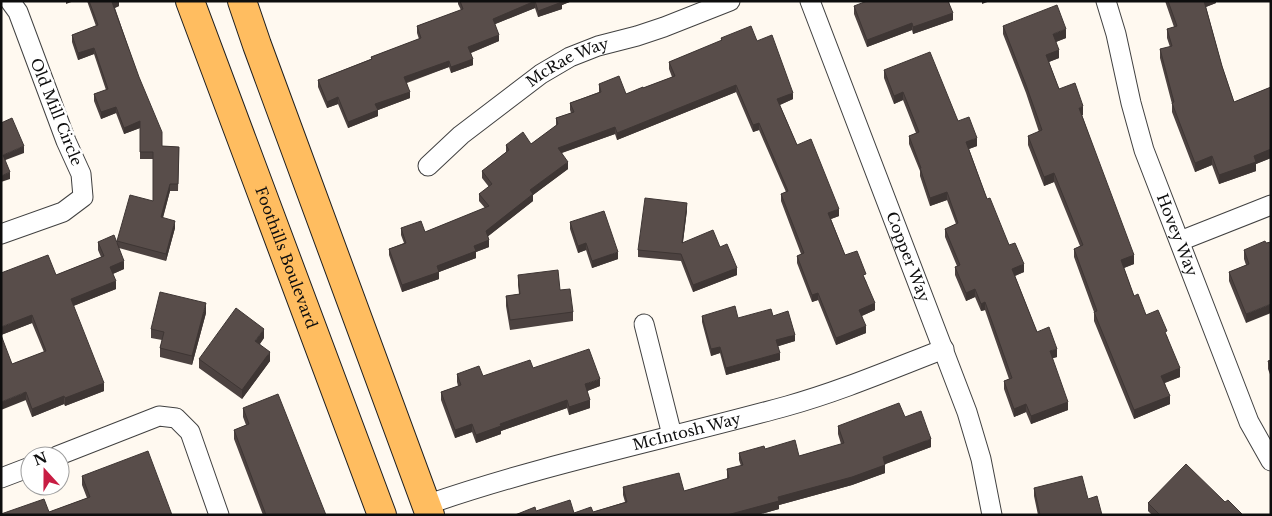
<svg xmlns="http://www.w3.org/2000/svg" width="1272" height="516" font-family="'Libre Baskerville',serif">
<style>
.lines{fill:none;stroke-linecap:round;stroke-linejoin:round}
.street-casing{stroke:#414141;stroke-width:21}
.primary-casing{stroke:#1f1f1f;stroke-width:30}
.street{stroke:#fff;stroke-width:19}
.primary{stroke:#ffbd60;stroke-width:28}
.wall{fill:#4c4240}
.shaded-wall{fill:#3e3634}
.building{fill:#584d4a;stroke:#3e3634}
.labels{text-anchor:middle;stroke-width:5;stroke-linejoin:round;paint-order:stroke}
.street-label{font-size:15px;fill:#0e0e0e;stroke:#fff}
</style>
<rect width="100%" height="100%" fill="#fff9f0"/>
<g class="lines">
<g class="street-casing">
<g id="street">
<path id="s1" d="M810 1 967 412 981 459 992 515"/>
<path id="s2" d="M1106 1 1116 34 1131 103 1144 150 1249 422 1271 461"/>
<path id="s3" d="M428 166 461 135 541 74 570 57 598 46 637 36 664 27 730 1"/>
<path d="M1 234 63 212 83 197 81 174 66 141 18 12 10 1"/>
<path d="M1180 241 1271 205"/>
<path d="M644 324 672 435"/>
<path d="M57 456 159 416 176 418 190 432 219 515"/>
<path d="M1 478 30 467"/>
<path id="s4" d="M426 505C544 464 667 439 787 406 841 391 892 369 944 349"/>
</g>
</g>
<g class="primary-casing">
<g id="primary">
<path id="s5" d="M190 1 382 515"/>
<path d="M242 1 257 45 430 515"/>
</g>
</g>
<use href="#street" class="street"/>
<use href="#primary" class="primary"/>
</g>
<path class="wall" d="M87 1H119V6L115 8 162 146 179 147 178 191H170L163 218 175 228 166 261 119 248 124 269 113 274 116 289 73 306 104 391 65 406 64 404 32 417 12 364 44 352 32 323 1 335 56 275 101 257 98 250V242L117 243V241L153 201V159H140V128L124 134 116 113 101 119 94 101V94L106 90 94 54 78 60 72 42V35L96 26Z
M458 1H572L562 5V9L538 17 535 8 495 24 499 41 471 53 473 65 451 73 449 67 407 83 410 98 378 110V116L348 128 338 104 327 108 318 87V80L371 59V57L419 39 417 33V26L461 10 458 4Z
M1165 1H1216V3L1206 7 1222 66 1234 102 1271 87V158L1256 164V171L1219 184 1212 165 1195 172 1172 112V104L1160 58V49L1170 47 1167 38V29L1174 27Z
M949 2 953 20 913 34 912 30 867 47 854 14V6Z
M1003 26 1066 38 1056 42 1059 58 1049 62 1059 89 1083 115H1082L1134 264 1124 268 1134 296 1146 315 1167 336 1180 377 1165 383 1170 404 1134 419 1094 321V312L1074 257V249L1080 246 1054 182 1044 186 1028 145V136L1039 132 1026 93 1003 34Z
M721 38 757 41 793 99 780 105 797 145 839 216 831 219 845 255 866 281 875 310 862 316 866 333 836 345 818 300 812 302 797 263V256L801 254 781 201V194L786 192 759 130 753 132 736 92 617 140 615 134 562 153 568 169 533 195V201L488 236 489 247 476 252V258L439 272V279L402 292 389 255V249L404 243 401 235V228L425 232 485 208 479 201V194L489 187 482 178V171L506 152V145L531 144 556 126V118L571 113 570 110V103L599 92V84L626 94 643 88 672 77 669 69V62L721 41Z
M884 70 958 121 977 146 969 149 987 199 1009 245 1024 272 1015 276 1037 332 1057 357 1052 358 1068 410 1031 424 1026 412 1014 417 1004 389V381L1009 379 985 310 981 311 975 297 966 301 955 275V267L957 266 945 237V229L956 224 947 200 930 206 920 176V171L909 144V136L916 133 903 100 894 104 884 78Z
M687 210 683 242 720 247 737 275 693 292 681 261 638 257V250Z
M570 222 618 259 592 268 586 250 578 253 570 229Z
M1266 243 1246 323 1229 281V272L1246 265 1244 259V250Z
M518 275 560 290 573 312V321L510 330 506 306V296L519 294 518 285Z
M206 313 192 365 160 357V348L162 340 151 338V329Z
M702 316 738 318 773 316 795 341 778 346 780 360 726 375 720 353 711 356 702 322Z
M264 338 260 344 270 361 242 399 199 368V359Z
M1271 360V377L1268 369V361Z
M533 368 600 386 587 391 590 408 569 415 567 408 501 431V434L476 443 472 432 455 438 441 400V392L458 386 457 382V374L483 376Z
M243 408 326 515H263L234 439V430L246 425 243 417Z
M905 417 931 447 885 464V473L852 485 779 505V509L757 515H515L536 511 574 513 593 512 625 502 623 495V487L684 491 727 479V469L741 466 739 460V453L765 449 799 456 841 444 838 434V426Z
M82 476 172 515 49 512 87 498 82 485Z
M1034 488 1088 499 1102 515H1038L1034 496Z
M1225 502 1243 515H1152L1148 511V503Z"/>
<path class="shaded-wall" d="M66 1H74L66 4Z
M115 1H119V6L112 9V2Z
M535 1V8L493 25V19Z
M561 1H572L562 5V9L538 17V11Z
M982 1H990L982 4Z
M1203 1H1216V3L1203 8Z
M953 13V20L913 34V27Z
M912 23V30L867 47V40Z
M1066 29V38L1053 43V34Z
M499 35V41L468 54V47Z
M94 48V54L78 60V53Z
M1059 50V58L1046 63V55Z
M473 59V65L451 73V67Z
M449 61V67L404 83V77Z
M736 85V92L617 140V133Z
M410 92V98L378 110V116L348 128V122L375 104Z
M903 92V100L894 104V96Z
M793 93V99L777 106V99Z
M338 97V104L327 108V102Z
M1083 106V115L1079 116V108Z
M116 107V113L101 119V112Z
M140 121V128L124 134V128Z
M759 123V130L753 132V125Z
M615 127V134L558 154V148Z
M977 138V146L966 150V142Z
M24 146V153L3 161V155Z
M1271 149V158L1256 164V171L1219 184V175L1254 156Z
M1212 156V165L1195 172V163Z
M568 162V169L533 195V201L486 238V231L530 190Z
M10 172V179L1 182V176Z
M1054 173V182L1044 186V177Z
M170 184V191L161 224V217Z
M947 192V200L930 206V198Z
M687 203V210L682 249V243Z
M839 209V216L828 220V213Z
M175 221V228L166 261V254Z
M489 240V247L476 252V258L439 272V279L402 292V285L474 246Z
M586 243V250L578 253V246Z
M618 252V259L592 268V261Z
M1134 255V264L1121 269V260Z
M124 261V269L110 275V267Z
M1024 264V272L1012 277V269Z
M737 268V275L693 292V285Z
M116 281V289L71 307V299Z
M975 289V297L966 301V293Z
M818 293V300L812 302V295Z
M985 302V310L981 311V304Z
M206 303V313L192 365V356Z
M875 303V310L859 317V310Z
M1271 304V313L1246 323V314Z
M32 315V323L1 335V327Z
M866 326V333L836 345V338Z
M264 329V338L255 350V341Z
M795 335V341L776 347V340Z
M720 347V353L711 356V349Z
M1057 349V357L1050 359V351Z
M270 352V361L242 399V390Z
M780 353V360L726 375V368Z
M1180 368V377L1161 384V376Z
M600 379V386L585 392V384Z
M104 383V391L65 406V398Z
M26 392V400L1 410V402Z
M64 396V404L32 417V409Z
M1170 396V404L1134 419V410Z
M567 400V408L501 431V434L476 443V435L500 424Z
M590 400V408L569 415V407Z
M1068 402V410L1031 424V416Z
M1026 404V412L1014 417V409Z
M472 424V432L455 438V430Z
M931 439V447L883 465V457Z
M885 465V473L852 485 779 505V509L757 515H727L778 497Z"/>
<path class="building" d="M89 1H115L112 2 139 77 162 132V146L179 147 178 184H170L161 217 175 221 166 254 117 241 130 195 153 201V152H140V121L124 128 116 107 101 112 94 94 108 89 94 48 78 53 72 35 98 25Z
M460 1H561L562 2 538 11 535 1 493 19 499 35 468 47 473 59 451 67 449 61 404 77 410 92 375 104 378 110 348 122 338 97 327 102 318 80 372 59 371 57 421 38 417 26 463 9Z
M867 1H948L953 13 913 27 912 23 867 40 854 6Z
M1168 1H1204L1222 66 1234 102 1271 87V149L1254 156 1256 162 1219 175 1212 156 1195 163 1172 103 1174 102 1160 49 1172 46 1167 29 1177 26Z
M1057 5 1066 29 1053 34 1059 50 1046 55 1059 89 1075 83 1083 106 1079 108 1134 255 1121 260 1134 296 1138 294 1146 315 1158 310 1167 331 1165 332 1180 368 1161 376 1170 396 1134 410 1094 312 1097 311 1074 249 1083 245 1054 173 1044 177 1028 136 1042 130 1026 85 1003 26Z
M751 26 757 41 772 35 793 93 777 99 797 145 811 139 839 209 828 213 845 255 857 251 866 274 863 275 875 303 859 310 866 326 836 338 818 293 812 295 797 256 804 253 781 194 788 191 759 123 753 125 736 85 617 133 615 127 558 148 568 162 530 190 533 194 486 231 489 240 474 246 476 251 437 266 439 272 402 285 389 249 406 243 401 228 421 221 425 232 489 206 479 194 492 184 482 171 509 150 506 145 523 132 531 144 558 124 556 118 574 112 570 103 601 92 599 84 619 76 626 94 643 87V88L675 76 669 62 722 40 721 38Z
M930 52 958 121 969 117 977 138 966 142 987 199 990 198 1009 245 1015 243 1024 264 1012 269 1037 332 1049 327 1057 349 1050 351 1068 402 1031 416 1026 404 1014 409 1004 381 1012 378 985 302 981 304 975 289 966 293 955 267 960 265 945 229 958 223 947 192 930 198 920 168H921L909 136 919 132 903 92 894 96 884 70Z
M12 118 24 146 3 155 10 172 1 176V123Z
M645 198 687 203 682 243 713 230 720 247 727 244 737 268 693 285 681 254 638 250Z
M604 211 618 252 592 261 586 243 578 246 570 222Z
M114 235 124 261 110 267 116 281 71 299 104 383 65 398 64 396 32 409 26 392 1 402V335L12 364 46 351 32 315 1 327V273L48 255 56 275 104 256 98 242Z
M1265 241 1266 243 1271 242V304L1246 314 1229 272 1249 264 1244 250Z
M558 270 560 290 570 289 573 312 510 320 506 296 520 294 518 275Z
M160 292 206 303 192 356 160 348 164 332 151 329Z
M735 306 738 318 771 309 773 316 788 311 795 335 776 340 780 353 726 368 720 347 711 349 702 316Z
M236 308 264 329 255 341 270 352 242 390 199 359Z
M589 349 600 379 585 384 590 400 569 407 567 400 500 424 501 426 476 435 472 424 455 430 441 392 461 385 457 374 479 366 483 376 530 360 533 368Z
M1271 360V369L1268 361Z
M278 394 326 515H266L234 430 249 424 243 408Z
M899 403 905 417 921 411 931 439 883 457 885 465 852 477 778 497 779 501 727 515H515L535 507 536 511 570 500 574 513 591 507 593 512 627 502 623 487 679 473 684 491 729 478 727 469 743 465 739 453 764 446 765 449 795 440 799 456 844 443 838 426Z
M148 451 172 515H1V514L44 499 49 512 90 497 82 476Z
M1186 464 1225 502 1228 500 1243 515H1160L1148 503Z
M1082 476 1088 499 1097 496 1102 515H1040L1034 488Z"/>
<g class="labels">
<g class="street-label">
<text dy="5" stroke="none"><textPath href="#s3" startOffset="175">McRae Way</textPath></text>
<text transform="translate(56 112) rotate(68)" y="5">Old Mill Circle</text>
<text dy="5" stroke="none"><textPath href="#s2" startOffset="245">Hovey Way</textPath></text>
<text dy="5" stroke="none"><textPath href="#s1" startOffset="274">Copper Way</textPath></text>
<text dy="5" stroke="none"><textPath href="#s5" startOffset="274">Foothills Boulevard</textPath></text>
<text dy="5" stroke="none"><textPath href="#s4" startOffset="271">McIntosh Way</textPath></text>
</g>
</g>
<rect width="1272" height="516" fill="none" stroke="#0e0e0e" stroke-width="5"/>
<g transform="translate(45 471) rotate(339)"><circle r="24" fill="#ffffff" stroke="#9f9f9f"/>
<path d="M0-4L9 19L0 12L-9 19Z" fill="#c81d43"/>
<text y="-8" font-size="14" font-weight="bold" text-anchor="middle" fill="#0e0e0e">N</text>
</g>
</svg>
